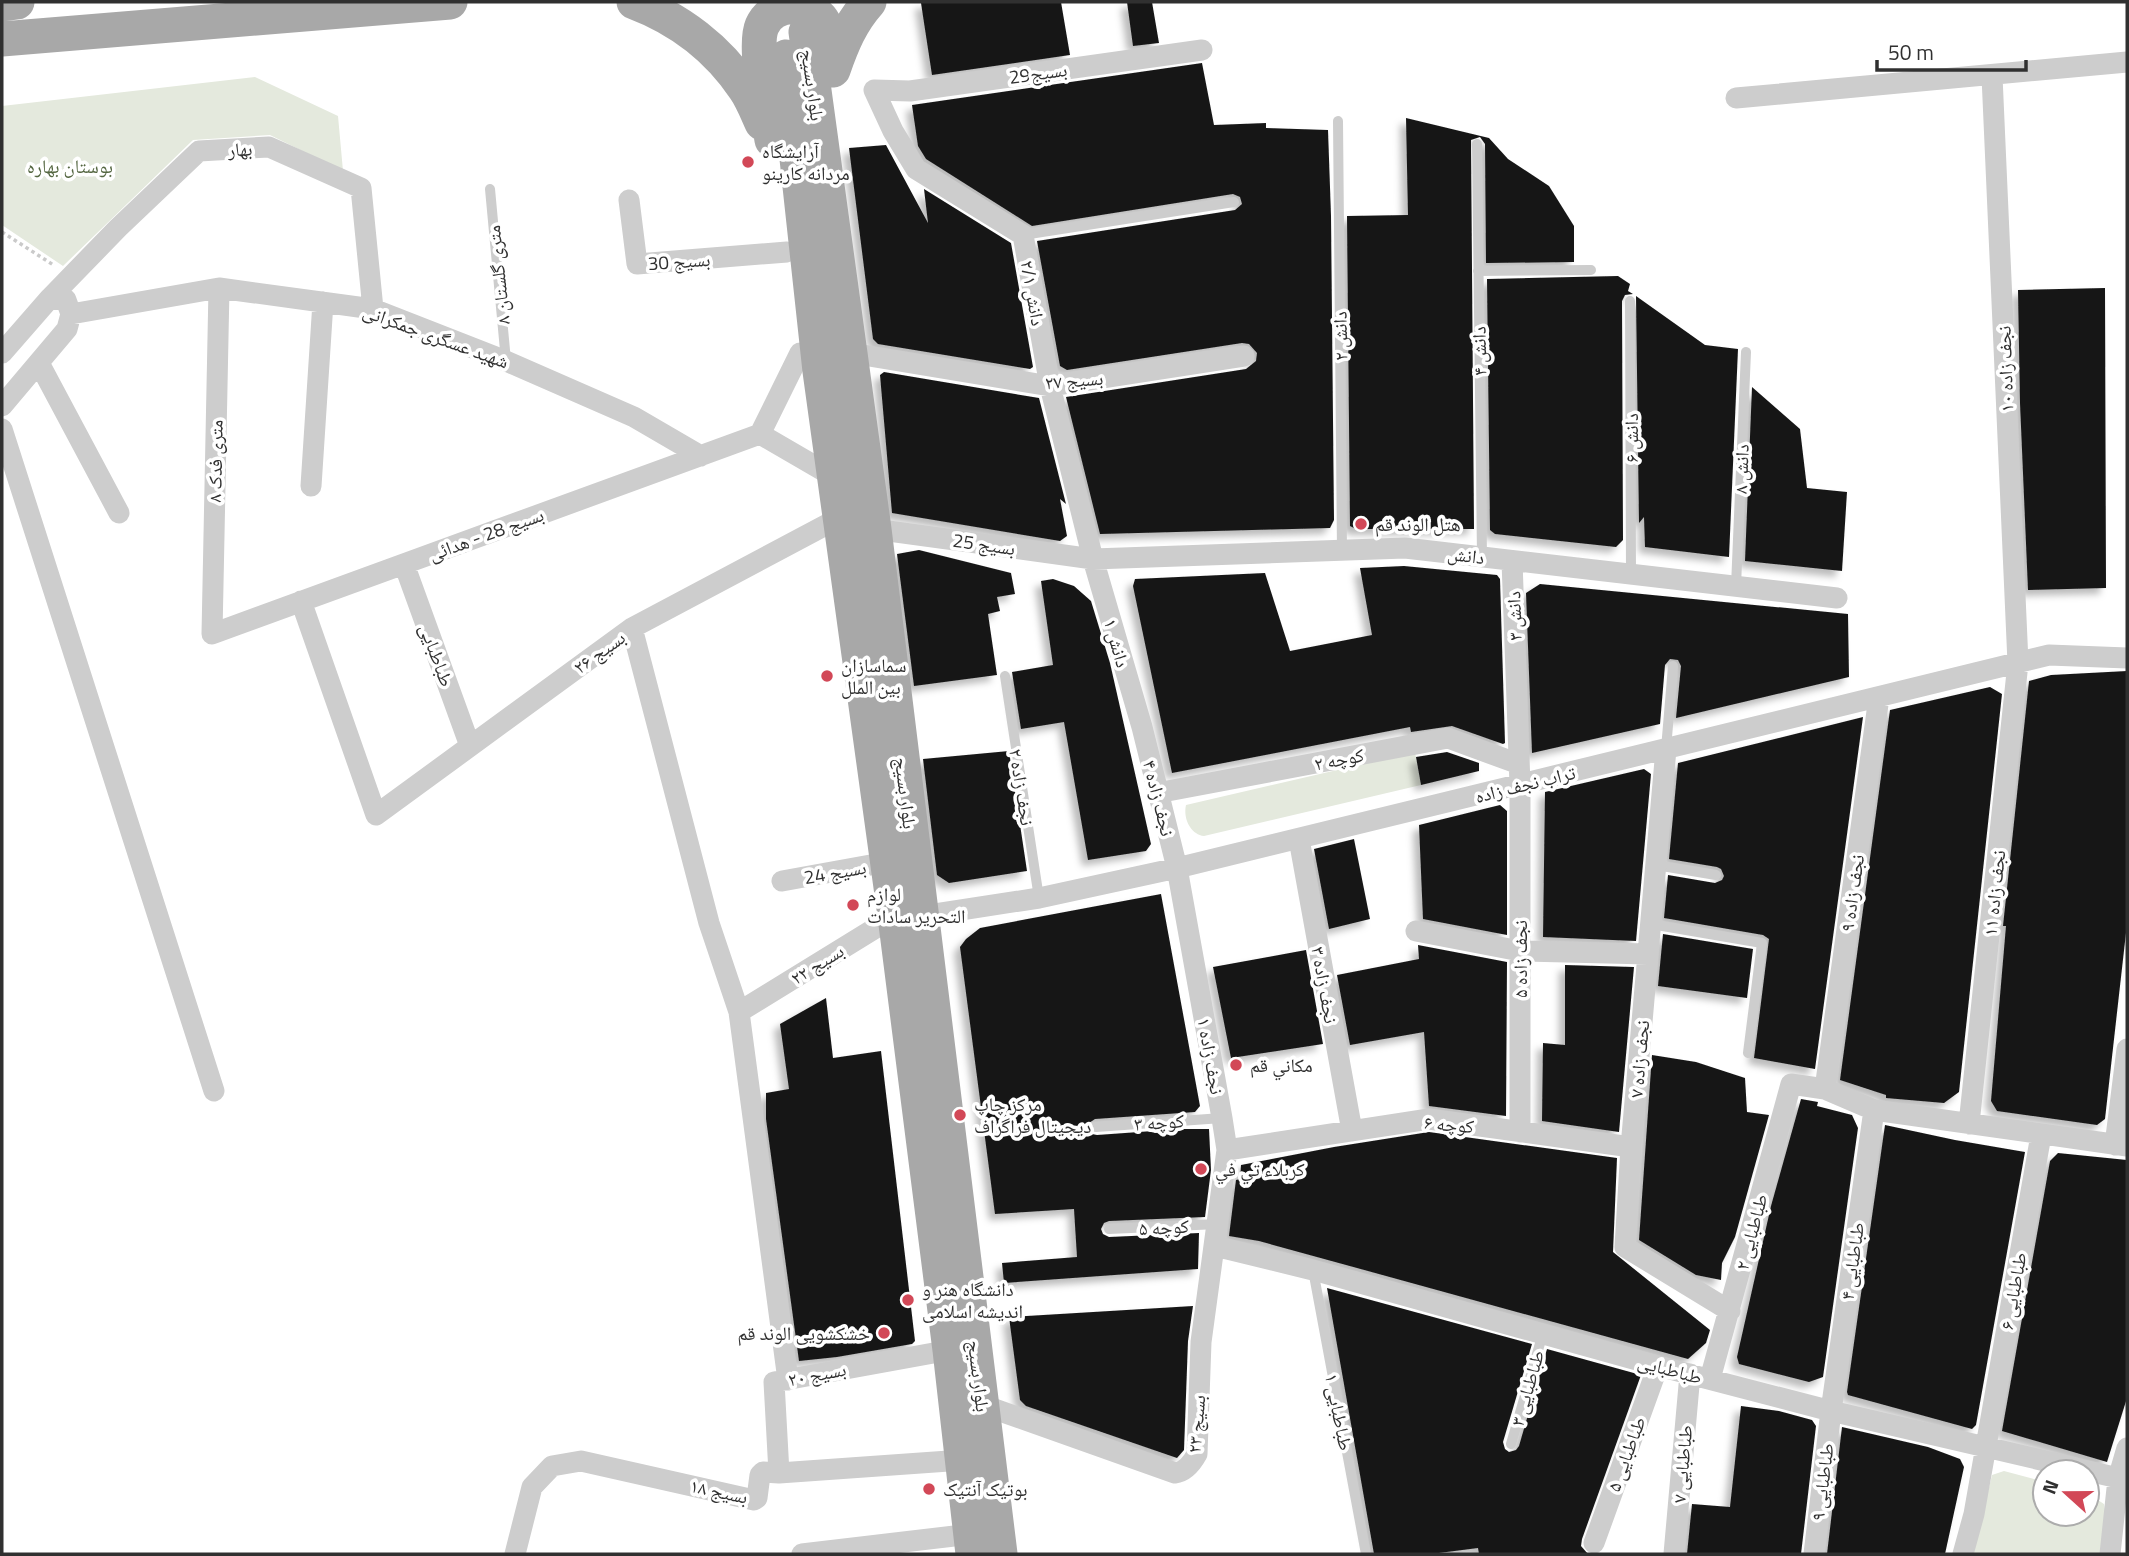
<svg xmlns="http://www.w3.org/2000/svg" width="2129" height="1556" font-family="'Titillium Web','Noto Naskh Arabic',sans-serif">
<style>
.green{fill:#e4e9dd}
.building{fill:#171717;filter:url(#shadow)}
.lines{fill:none;stroke-linecap:round;stroke-linejoin:round}
.path{stroke:#cacaca;stroke-width:3.5;stroke-dasharray:3.5 3.5;stroke-linecap:butt}
.service{stroke:#cdcdcd;stroke-width:10}
.minor{stroke:#cdcdcd;stroke-width:21}
.primary{stroke:#a8a8a8;stroke-width:35}
.poi-dot{fill:#d24857;stroke:#fff;stroke-width:2.5}
.labels{text-anchor:middle;stroke-width:7;stroke-linejoin:round;paint-order:stroke}
.street-label{font-size:19px;fill:#303030;stroke:#fff}
.poi-label{font-size:19px;fill:#303030;stroke:#fff;text-anchor:start}
.park-label{font-size:19px;fill:#556742;stroke:#fff}
</style>
<defs>
<filter id="shadow"><feDropShadow dx="-6" dy="6" stdDeviation="3.5" flood-color="#0004"/></filter>
</defs>
<rect width="100%" height="100%" fill="#fff"/>
<path class="green" d="M255 77 338 116 343 171 270 135 193 140 63 266 2 225V106Z
M1415 752 1421 785 1204 836C1190 834 1183 818 1186 805Z
M2004 1471 2045 1482V1514H2087V1493L2104 1504 2106 1518 2102 1554H1973L1992 1475Z"/>
<path class="building" d="M933 2H1061L1070 55 932 75 921 3Z
M1127 2H1152L1159 43 1133 46Z
M1202 63 1214 125 1266 123V128L1328 130 1331 216 1334 520 1330 528 1100 534 1066 397 1246 369 1256 361 1257 353 1249 344 1242 343 1067 370 1060 366 1037 241 1235 210 1242 204 1240 197 1233 194 1032 226 926 159 918 146 912 105Z
M1406 118 1489 138 1508 159 1549 186 1574 226V262L1486 263 1485 144 1480 137 1471 140 1474 529H1356L1350 526 1347 216 1408 215Z
M886 145 928 223 924 189 1011 243 1033 367 1030 369 878 344 873 339 849 148Z
M1618 276 1630 284 1628 291 1633 294 1625 295 1622 301 1623 540 1616 547 1495 534 1490 530 1487 279Z
M2105 288 2106 588 2028 590 2020 403 2018 290Z
M1636 296 1705 345 1738 349 1729 557 1645 547 1644 517 1639 523Z
M884 372 1039 398 1066 504 1060 499 1067 536 1060 541 892 513 880 375Z
M1752 387 1800 429 1807 488 1847 492 1842 571 1745 561Z
M919 550 1011 573 1015 594 997 597 1000 611 988 614 997 675 914 686 897 554Z
M1404 566 1497 575 1500 579 1505 743 1503 744 1452 726 1411 732 1410 727 1172 773 1133 586 1135 579 1265 573 1290 651 1372 635 1360 568Z
M1053 579 1074 586 1091 601 1110 663 1151 844 1146 851 1088 860 1064 722 1021 729 1012 672 1053 665 1041 581Z
M1540 584 1848 614 1849 677 1676 718 1681 666 1678 660 1670 659 1665 665 1660 724 1532 753 1526 593Z
M2127 671V924L2105 1119 2097 1125 1997 1111 1991 1101 2006 926H2003L2029 681 2051 675Z
M1990 687 2002 694 1959 1092 1944 1103 1886 1098V1095L1840 1080 1890 710Z
M1863 717 1815 1069 1754 1058 1769 939 1763 935 1664 918 1668 875 1715 883 1722 880 1724 876 1721 869 1717 867 1669 859 1678 763Z
M1009 751 1027 871 949 883 937 875 923 759Z
M1447 752 1479 763V771L1421 785 1416 757Z
M1644 769 1651 774 1636 941 1543 937 1545 792Z
M1500 805 1507 811V935L1423 919 1419 825Z
M1354 839 1370 919 1329 929 1314 849Z
M1161 894 1200 1106 1195 1112 1095 1119 1089 1123 1088 1128 1092 1134 1097 1135 1181 1129H1209L1211 1170 1205 1217 1109 1221 1104 1223 1101 1229 1103 1234 1109 1237 1199 1233 1198 1269 1004 1283 1002 1263 1077 1257 1074 1209 995 1214 960 947 966 939 980 928Z
M1663 934 1753 949 1747 998 1658 986Z
M1418 945 1507 962 1506 1116 1429 1106 1424 1032 1350 1045 1337 975 1419 959Z
M1306 950 1323 1044 1231 1058 1213 967Z
M1565 965 1634 967 1619 1132 1542 1121 1543 1043 1565 1045Z
M826 998 833 1058 881 1051 915 1341 912 1344 837 1357 799 1361 766 1119V1093L789 1089 780 1024Z
M1652 1055 1696 1062 1745 1078 1747 1112 1769 1115 1735 1237 1722 1263 1721 1280 1696 1275 1639 1240Z
M1801 1099 1818 1102 1817 1106 1852 1115 1858 1128 1823 1377 1809 1382 1739 1364 1737 1357 1771 1206Z
M1885 1125 1955 1140 2025 1152 1976 1425 1972 1429 1848 1395 1847 1392Z
M1429 1132 1617 1158 1613 1252 1710 1330 1706 1343 1688 1359 1259 1241 1229 1236 1236 1180 1240 1179 1241 1165 1334 1147Z
M2058 1153 2127 1160V1398L2107 1462 2002 1431 2050 1161Z
M1327 1288 1532 1344 1503 1442 1505 1449 1509 1452 1516 1450 1519 1446 1547 1349 1641 1375 1582 1539 1581 1546 1588 1554H1479L1478 1548 1431 1554H1374Z
M1193 1306 1188 1341 1184 1450 1177 1458 1026 1406 1020 1400 1009 1317Z
M1741 1406 1779 1411 1812 1420 1816 1426 1801 1554H1687L1692 1504 1730 1507Z
M1842 1427 1928 1447 1960 1459 1964 1467 1945 1554H1827Z"/>
<g class="lines">
<path class="path" d="M2 232 55 266"/>
<path class="service" d="M1338 121 1342 552
M1477 144 1482 557
M490 189 506 361
M1023 235 1234 202
M1478 271 1591 270
M1630 301 1631 575
M1736 586 1746 352
M1005 676 1039 898
M1666 749 1673 666
M1656 865 1716 875
M1651 924 1762 943 1748 1053
M1096 1127 1222 1118
M1109 1229 1218 1224
M1313 1270 1366 1554
M1511 1444 1543 1333"/>
<path class="minor" d="M1736 98 2127 62
M629 200 637 264 787 252
M219 288 212 634 760 434
M50 298 118 228 199 151 269 147 361 188 373 309
M71 314 219 288 373 309 506 361 634 417 701 456
M2 353 50 298 66 300 71 314 67 329 2 406
M863 355 1050 386 1244 356
M39 363 119 513
M2 429 214 1091
M760 434 800 353
M760 434 834 477
M311 486 323 302
M874 529 1093 559 1405 548 1837 598
M1512 561 1520 785V1132
M404 564 470 746
M301 601 376 815 632 628 839 518
M632 628 709 923 739 1012 788 1380
M1666 749 1631 1147 1625 1247 1730 1311
M1157 793 1448 738 1519 764
M1299 839 1352 1131
M782 881 887 862
M922 916 1039 898 1177 868 2049 655 2127 658
M1416 931 1520 951 1648 954
M739 1012 895 916
M1825 1089 1879 697
M1969 1124 2018 663 1992 76
M2115 1145 2127 1049
M1227 1150 1429 1119 1631 1147
M1215 1246 1313 1270 1658 1366 1831 1411 2127 1480
M1710 1379 1791 1084 1825 1089 1874 1110 2127 1146
M983 1405 1175 1473C1185 1472 1192 1463 1197 1454L1201 1342 1227 1150 1222 1118 1177 868 1142 727 1093 559 1050 386 1023 235 916 169 893 131 874 90 910 91 1202 50
M779 1473 774 1382 950 1350
M1594 1543 1658 1366
M515 1554 532 1487 552 1466 581 1461 754 1500 757 1498 760 1475 763 1472 779 1473 963 1460
M802 1554 971 1534
M1674 1554 1690 1374
M1814 1554 1831 1411 1874 1110
M1963 1554 1974 1514 2041 1135
M2110 1554 2118 1479 2127 1448"/>
<path class="primary" d="M634 2C679 19 718 49 745 89 752 99 757 112 762 123
M2 4 17 2
M806 32 874 529 1000 1554
M2 39 450 2
M786 57 820 371 895 916 950 1350 973 1554
M833 70C842 44 851 22 869 2
M772 140C768 115 753 47 762 26 773 1 811 0 824 23 828 30 829 37 830 44"/>
</g>
<g class="poi-dot">
<circle cx="748" cy="162" r="7"/>
<circle cx="1361" cy="524" r="7"/>
<circle cx="827" cy="676" r="7"/>
<circle cx="853" cy="905" r="7"/>
<circle cx="1236" cy="1065" r="7"/>
<circle cx="960" cy="1115" r="7"/>
<circle cx="1201" cy="1169" r="7"/>
<circle cx="908" cy="1300" r="7"/>
<circle cx="884" cy="1333" r="7"/>
<circle cx="929" cy="1489" r="7"/>
</g>
<g class="labels">
<g class="street-label">
<text transform="translate(1038 73) rotate(-8)" y="7">بسیج29</text>
<text transform="translate(813 85) rotate(82)" y="7">بلوار بسیج</text>
<text transform="translate(240 149) rotate(-4)" y="7">بهار</text>
<text transform="translate(679 261) rotate(-4)" y="7">بسیج 30</text>
<text transform="translate(498 275) rotate(-96)" y="7">۸ متری گلستان</text>
<text transform="translate(1033 293) rotate(80)" y="7">دانش ۲/۱</text>
<text transform="translate(436 336) rotate(20)" y="7">شهید عسگری جمکرانی</text>
<text transform="translate(1340 336) rotate(-91)" y="7">دانش ۲</text>
<text transform="translate(1479 351) rotate(-91)" y="7">دانش ۴</text>
<text transform="translate(2005 369) rotate(-92)" y="7">نجف زاده ۱۰</text>
<text transform="translate(1074 380) rotate(-5)" y="7">بسیج ۲۷</text>
<text transform="translate(1631 438) rotate(-90)" y="7">دانش ۶</text>
<text transform="translate(215 461) rotate(-89)" y="7">۸ متری فدک</text>
<text transform="translate(1741 469) rotate(-88)" y="7">دانش ۸</text>
<text transform="translate(486 534) rotate(-20)" y="7">بسیج 28 - هدائی</text>
<text transform="translate(984 544) rotate(8)" y="7">بسیج 25</text>
<text transform="translate(1466 555) rotate(7)" y="7">دانش</text>
<text transform="translate(1514 616) rotate(-92)" y="7">دانش ۳</text>
<text transform="translate(1117 643) rotate(74)" y="7">دانش ۱</text>
<text transform="translate(599 652) rotate(-36)" y="7">بسیج ۲۶</text>
<text transform="translate(437 655) rotate(70)" y="7">طباطبایی</text>
<text transform="translate(1339 759) rotate(-11)" y="7">کوچه ۲</text>
<text transform="translate(1525 784) rotate(-14)" y="7">تراب نجف زاده</text>
<text transform="translate(1022 787) rotate(81)" y="7">نجف زاده ۲</text>
<text transform="translate(906 793) rotate(83)" y="7">بلوار بسیج</text>
<text transform="translate(1159 798) rotate(76)" y="7">نجف زاده ۴</text>
<text transform="translate(835 872) rotate(-10)" y="7">بسیج 24</text>
<text transform="translate(1852 893) rotate(-82)" y="7">نجف زاده ۹</text>
<text transform="translate(1994 893) rotate(-84)" y="7">نجف زاده ۱۱</text>
<text transform="translate(1520 959) rotate(-90)" y="7">نجف زاده ۵</text>
<text transform="translate(817 964) rotate(-32)" y="7">بسیج ۲۲</text>
<text transform="translate(1325 985) rotate(80)" y="7">نجف زاده ۳</text>
<text transform="translate(1211 1056) rotate(80)" y="7">نجف زاده ۱</text>
<text transform="translate(1639 1059) rotate(-85)" y="7">نجف زاده ۷</text>
<text transform="translate(1159 1122) rotate(-4)" y="7">کوچه ۳</text>
<text transform="translate(1449 1124) rotate(5)" y="7">کوچه ۶</text>
<text transform="translate(1164 1227) rotate(-3)" y="7">کوچه ۵</text>
<text transform="translate(1751 1232) rotate(-75)" y="7">طباطبایی ۲</text>
<text transform="translate(1852 1261) rotate(-82)" y="7">طباطبایی ۴</text>
<text transform="translate(2013 1291) rotate(-80)" y="7">طباطبایی ۶</text>
<text transform="translate(1670 1369) rotate(15)" y="7">طباطبایی</text>
<text transform="translate(817 1374) rotate(-11)" y="7">بسیج ۲۰</text>
<text transform="translate(979 1376) rotate(83)" y="7">بلوار بسیج</text>
<text transform="translate(1527 1388) rotate(-74)" y="7">طباطبایی ۳</text>
<text transform="translate(1339 1412) rotate(79)" y="7">طباطبایی ۱</text>
<text transform="translate(1196 1424) rotate(-85)" y="7">بسیج ۲۳</text>
<text transform="translate(1626 1454) rotate(-70)" y="7">طباطبایی ۵</text>
<text transform="translate(1682 1464) rotate(-85)" y="7">طباطبایی ۷</text>
<text transform="translate(1822 1482) rotate(-83)" y="7">طباطبایی ۹</text>
<text transform="translate(719 1491) rotate(12)" y="7">بسیج ۱۸</text>
</g>
<g class="poi-label">
<text x="762" y="158">آرایشگاه<tspan x="762" dy="22">مردانه کارینو</tspan></text>
<text x="1375" y="531">هتل الوند قم</text>
<text x="841" y="672">سماسازان<tspan x="841" dy="22">بین الملل</tspan></text>
<text x="867" y="901">لوازم<tspan x="867" dy="22">التحریر سادات</tspan></text>
<text x="1250" y="1072">مكاني قم</text>
<text x="974" y="1111">مرکز چاپ<tspan x="974" dy="22">دیجیتال فراگراف</tspan></text>
<text x="1215" y="1176">كربلاء تي في</text>
<text x="922" y="1296">دانشگاه هنر و<tspan x="922" dy="22">اندیشه اسلامی</tspan></text>
<text x="870" y="1340" text-anchor="end">خشکشویی الوند قم</text>
<text x="943" y="1496">بوتیک آنتیک</text>
</g>
<g class="park-label">
<text x="70" y="173">بوستان بهاره</text>
</g>
</g>
<rect width="2129" height="1556" fill="none" stroke="#303030" stroke-width="7"/>
<g transform="translate(2066 1493) rotate(291)"><circle r="33" fill="#ffffff" stroke="#acacac" stroke-width="2"/>
<path d="M0-5L12 26L0 18L-12 26Z" fill="#d24857"/>
<text y="-10" font-size="19" font-weight="bold" text-anchor="middle" fill="#303030">N</text>
</g>
<path d="M1877 60v10h149v-10" fill="none" stroke="#303030" stroke-width="3.5"/>
<text x="1888" y="60" font-size="21" fill="#303030" stroke="#ffffff" stroke-width="5" paint-order="stroke">50 m</text>
</svg>
